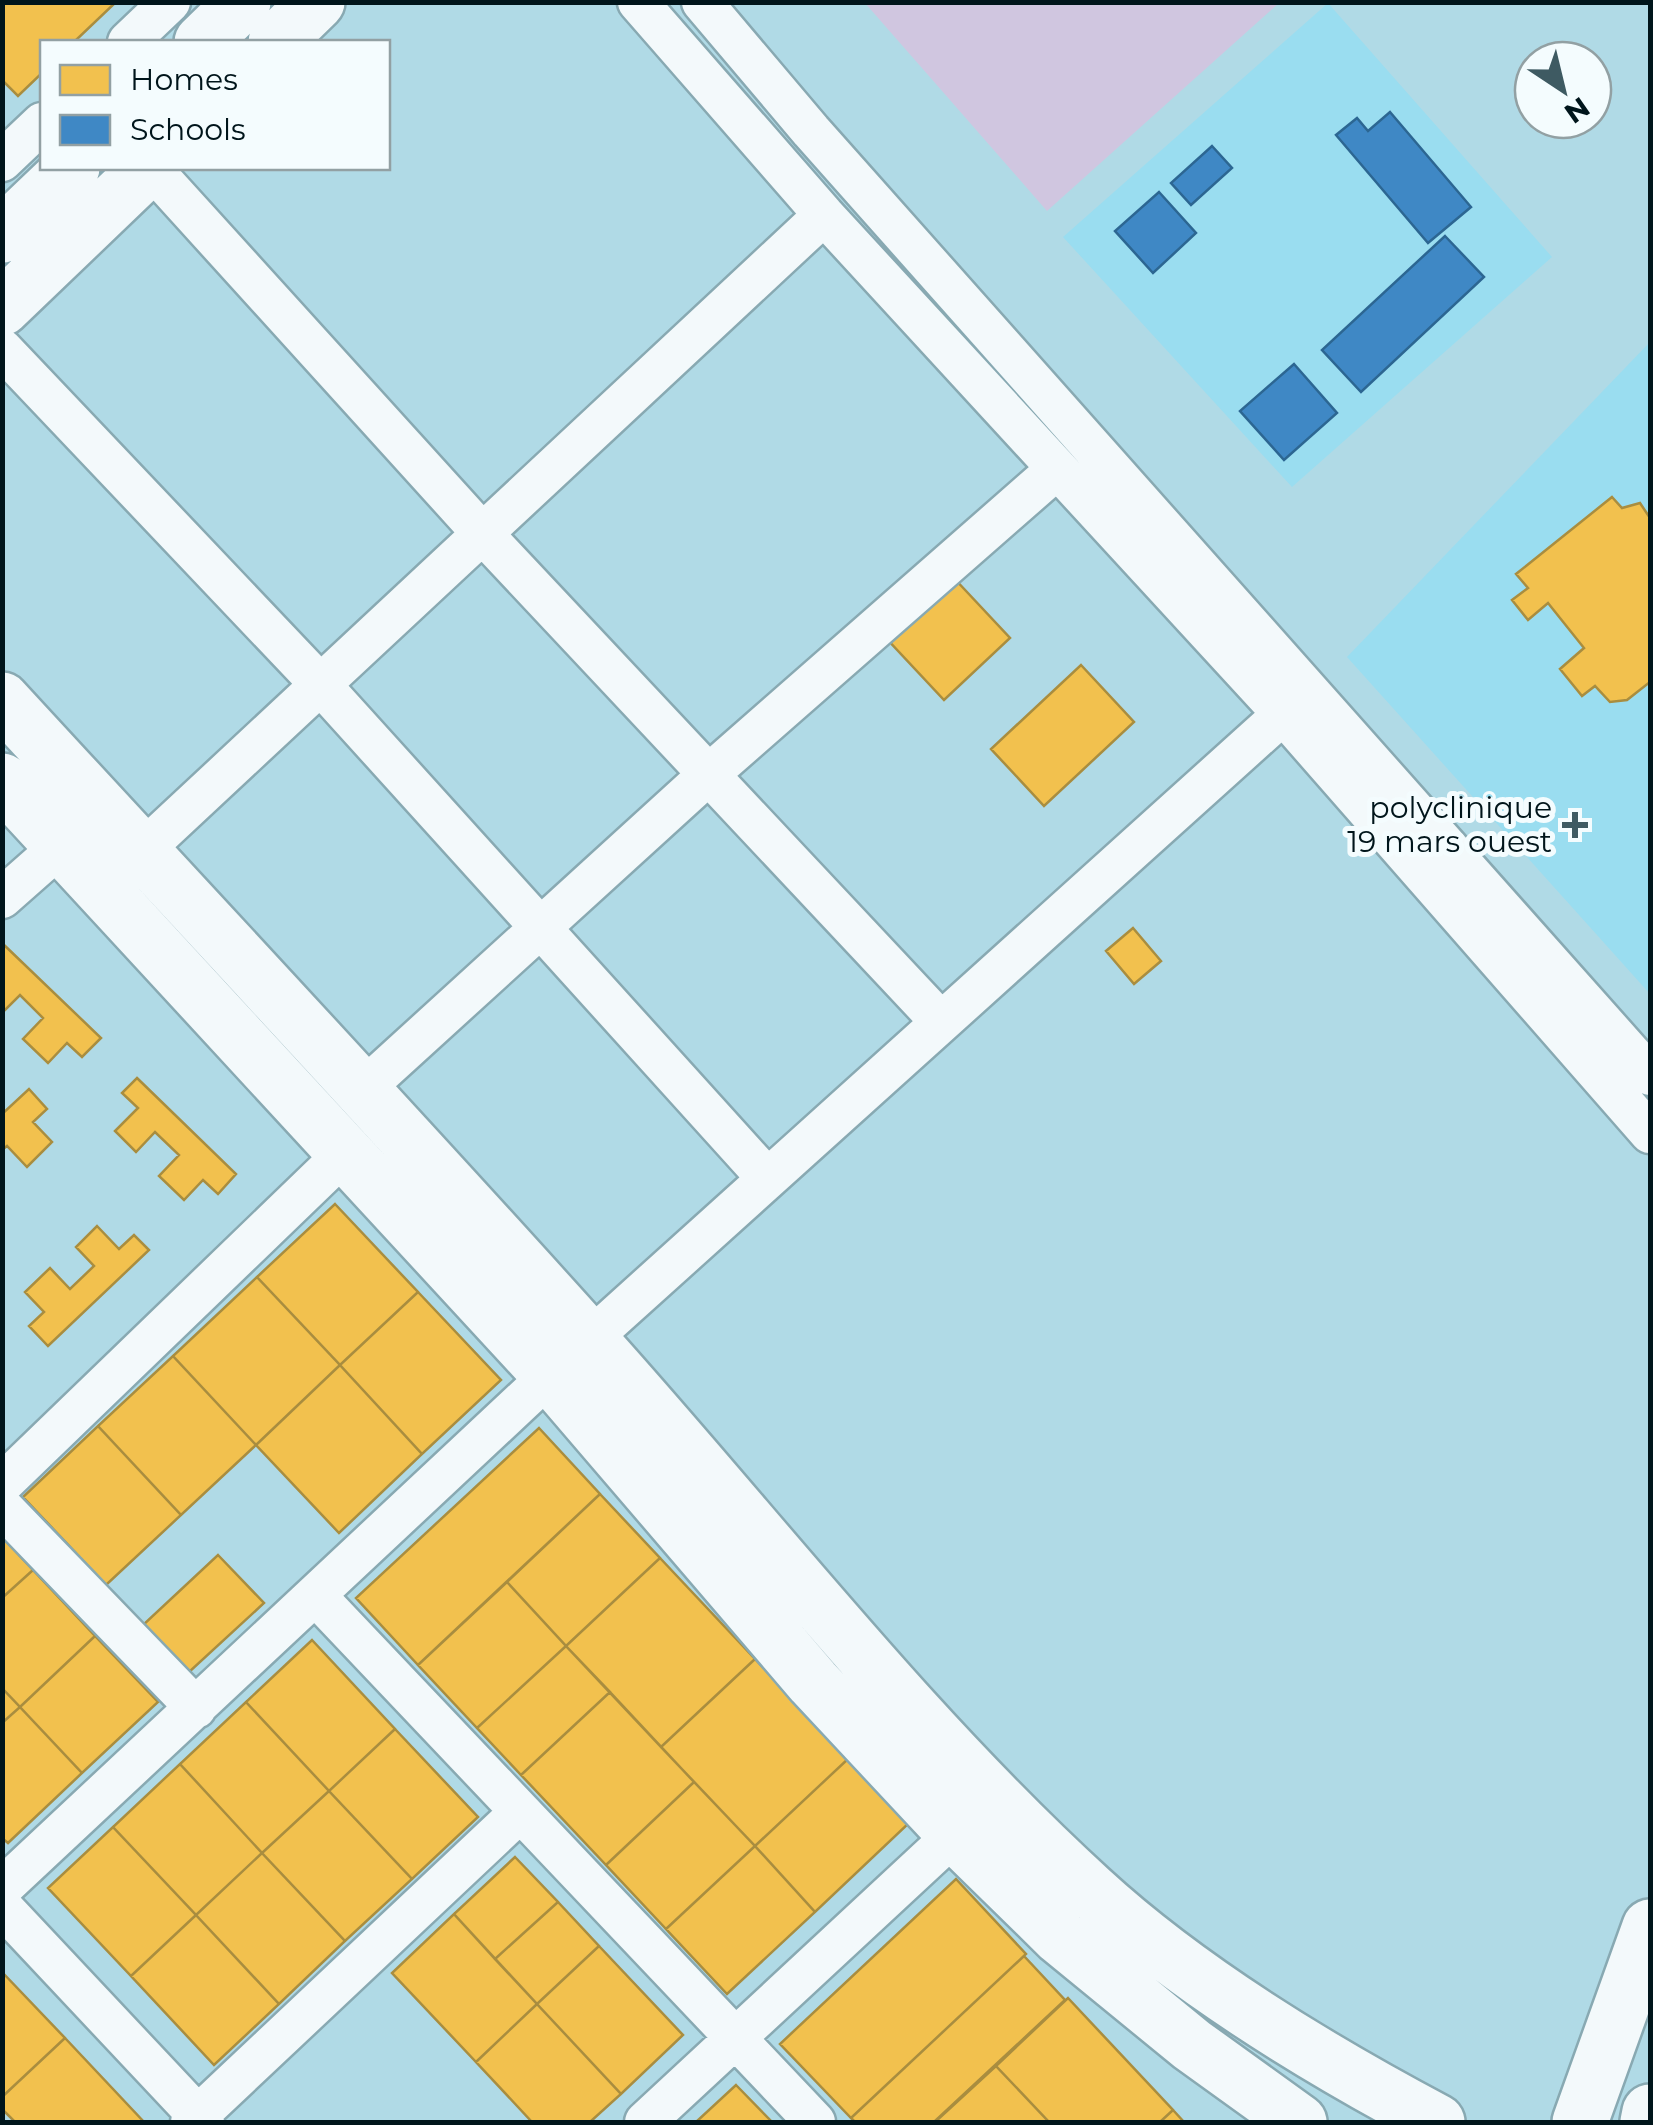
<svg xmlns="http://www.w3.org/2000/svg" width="1653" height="2125" font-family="Montserrat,sans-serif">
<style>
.built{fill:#9addf0}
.pitch{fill:#d0c6e0}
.homes{fill:#f2c14e;stroke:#a98d3f;stroke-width:2.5}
.schools{fill:#3f88c5;stroke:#2c6692;stroke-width:2.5}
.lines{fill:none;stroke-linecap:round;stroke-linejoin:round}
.street-casing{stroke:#88a9b2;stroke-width:45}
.secondary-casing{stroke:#88a9b2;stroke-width:60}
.street{stroke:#f3f9fb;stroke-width:40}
.secondary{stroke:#f3f9fb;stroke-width:55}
.poi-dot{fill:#3e5a62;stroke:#f4fcfe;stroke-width:4}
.labels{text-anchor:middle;stroke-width:10;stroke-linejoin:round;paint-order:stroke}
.poi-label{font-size:30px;fill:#00151b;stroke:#f4fcfe;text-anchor:end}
</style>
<rect width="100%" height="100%" fill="#b0dae6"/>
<path class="built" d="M1328 3 1552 257 1292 487 1063 237Z
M1650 342V994L1347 657Z"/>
<path class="pitch" d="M865 3H1279L1047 211Z"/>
<path class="homes" d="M2 2H116L74 42H42V73L18 96 2 80Z
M1612 497 1622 508 1640 503 1650 518V682L1627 700 1610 702 1595 686 1582 696 1560 669 1584 648 1548 603 1528 620 1512 600 1528 588 1516 574Z
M952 576 1010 638 944 700 886 638Z
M1081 665 1134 722 1044 806 991 749Z
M1133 928 1161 961 1134 984 1106 951Z
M2 943 101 1038 82 1057 67 1043 48 1063 23 1039 43 1018 20 995 2 1013Z
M137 1078 236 1174 218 1194 203 1180 184 1200 159 1176 179 1155 155 1132 136 1152 115 1131 138 1108 122 1093Z
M29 1089 47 1109 33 1122 52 1142 27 1167 7 1146 2 1150V1114Z
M335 1204 418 1292 340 1365 257 1277Z
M97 1226 119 1249 134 1235 149 1250 48 1346 29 1326 44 1312 25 1292 50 1268 70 1289 94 1266 76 1247Z
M257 1277 340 1365 256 1445 173 1356Z
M418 1292 501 1380 422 1454 340 1365Z
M173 1356 256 1445 181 1515 98 1426Z
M340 1365 422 1454 339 1533 256 1445Z
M98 1426 181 1515 106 1585 23 1497Z
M539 1428 600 1494 418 1665 356 1598Z
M600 1494 660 1558 566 1646 507 1582Z
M2 1537 33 1570 2 1598Z
M218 1555 264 1603 188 1673 143 1625Z
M660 1558 755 1659 661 1747 566 1646Z
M33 1570 95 1636 20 1707 2 1688V1598Z
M507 1582 566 1646 477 1728 418 1665Z
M95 1636 158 1702 82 1773 20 1707Z
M312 1640 395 1729 329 1791 246 1702Z
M566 1646 610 1692 521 1775 477 1728Z
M755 1659 849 1758 755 1846 661 1747Z
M2 1688 20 1707 2 1723Z
M610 1692 694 1782 606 1865 521 1775Z
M246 1702 329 1791 262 1853 180 1764Z
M20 1707 82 1773 8 1843 2 1838V1723Z
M395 1729 478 1817 412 1879 329 1791Z
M849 1758 909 1823 815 1912 755 1846Z
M180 1764 262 1853 196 1915 113 1827Z
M694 1782 755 1846 666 1929 606 1865Z
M329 1791 412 1879 345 1941 262 1853Z
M113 1827 196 1915 131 1976 48 1888Z
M755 1846 815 1912 727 1994 666 1929Z
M262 1853 345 1941 279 2004 196 1915Z
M515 1857 558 1902 495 1959 454 1914Z
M956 1879 1026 1954 851 2118 780 2044Z
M558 1902 599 1946 537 2004 495 1959Z
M454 1914 537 2004 476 2062 392 1973Z
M196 1915 279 2004 214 2065 131 1976Z
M599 1946 683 2035 621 2094 537 2004Z
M1024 1956 1065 2000 934 2122H855L851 2118Z
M2 1972 65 2038 2 2097Z
M1068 1998 1173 2110 1160 2122H1049L996 2066Z
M537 2004 621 2094 590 2122H532L476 2062Z
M65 2038 144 2122H15L2 2109V2097Z
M996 2066 1049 2122H935Z
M736 2085 772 2122H696Z
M1173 2110 1184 2122H1160Z"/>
<path class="schools" d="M1390 112 1471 207 1428 243 1336 135 1357 118 1368 131Z
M1212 146 1232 168 1191 205 1171 183Z
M1159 192 1196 233 1153 273 1115 231Z
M1445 236 1484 277 1361 392 1322 350Z
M1294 364 1337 413 1284 460 1240 411Z"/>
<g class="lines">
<g class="street-casing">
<path id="street" d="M638 2 824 215 1283 714 1650 1133
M702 2 811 131 1650 1075
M128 42 170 2
M2 161 42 123
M151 168 482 533 941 1022
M2 349 320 684 767 1178
M142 851 824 215
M2 898 62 845
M360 1092 708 775 1057 469
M590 1339 1301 698
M2 1484 344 1154
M2 1507 196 1708
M317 1597 815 2122
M2 1888 550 1375
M2 1907 204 2122
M191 2122 520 1812
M645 2122 955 1834"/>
</g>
<g class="secondary-casing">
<path id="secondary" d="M202 42 243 2
M276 42 317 2
M2 235 72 168
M2 308 148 168
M2 700C198 913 396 1124 589 1339 755 1523 907 1723 1090 1890 1190 1982 1318 2059 1437 2122
M2 781 550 1375 813 1682 955 1834 1060 1937 1192 2045 1299 2122
M1580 2122 1650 1927
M1648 2122 1650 2112"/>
</g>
<use href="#street" class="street"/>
<use href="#secondary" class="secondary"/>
</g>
<path class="poi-dot" d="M1570 810h10v10h10v10h-10v10h-10v-10h-10v-10h10z"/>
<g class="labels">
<g class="poi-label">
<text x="1552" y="818">polyclinique<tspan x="1552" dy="34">19 mars ouest</tspan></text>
</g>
</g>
<rect width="1653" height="2125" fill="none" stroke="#00151b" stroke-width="10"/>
<rect x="40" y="40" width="350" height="130" fill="#f4fcfe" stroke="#92a0a3" stroke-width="2.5"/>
<rect x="60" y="65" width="50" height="30" fill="#f2c14e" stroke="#92a0a3" stroke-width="2.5"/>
<text x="130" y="90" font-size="30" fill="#00151b">Homes</text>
<rect x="60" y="115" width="50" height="30" fill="#3f88c5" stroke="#92a0a3" stroke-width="2.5"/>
<text x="130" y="140" font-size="30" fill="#00151b">Schools</text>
<g transform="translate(1563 90) rotate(145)"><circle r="48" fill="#f4fcfe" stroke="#92a0a3" stroke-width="2.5"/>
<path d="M0-8L18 38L0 25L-18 38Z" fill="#3e5a62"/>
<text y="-15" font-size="28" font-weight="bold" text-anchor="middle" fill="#00151b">N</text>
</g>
</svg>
